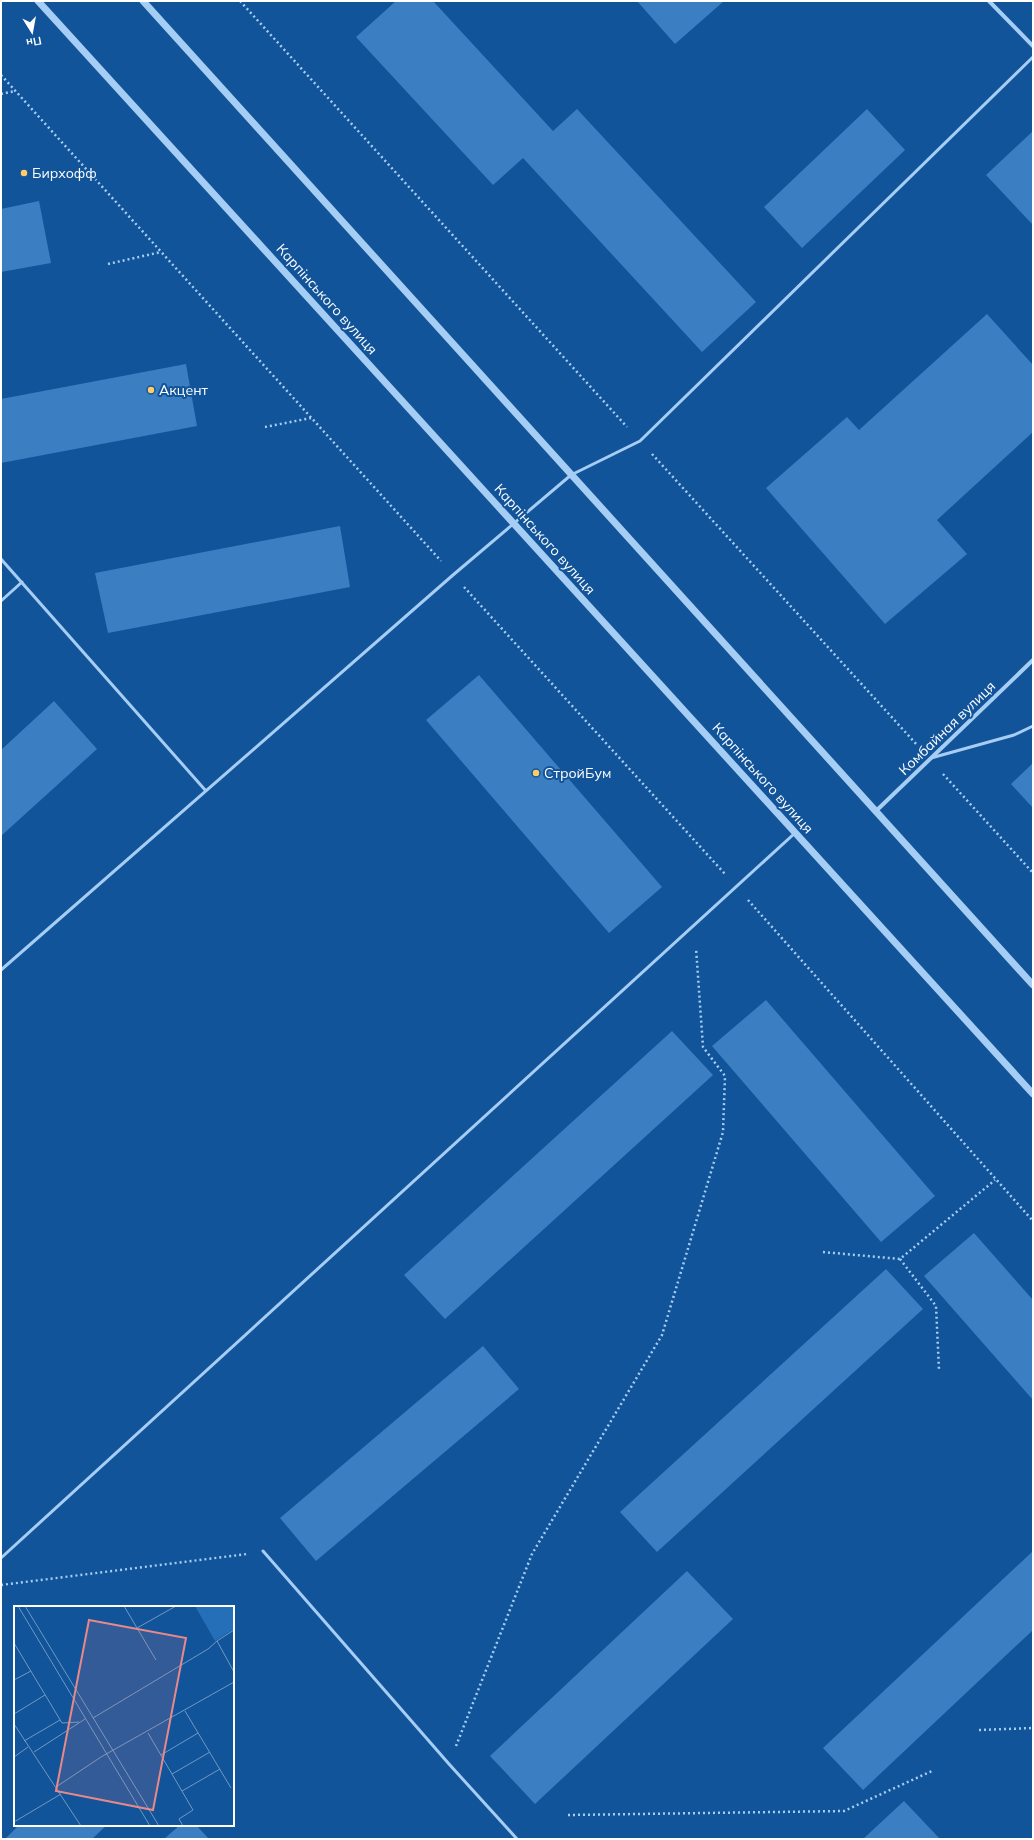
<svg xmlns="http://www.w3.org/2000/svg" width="1034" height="1840" font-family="Mulish,sans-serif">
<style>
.building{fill:#3b7ec1}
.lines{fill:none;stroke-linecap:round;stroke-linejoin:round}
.path{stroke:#a6cdf4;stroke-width:2.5;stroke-dasharray:2 3;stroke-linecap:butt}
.service{stroke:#a6cdf4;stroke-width:3}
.minor{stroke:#a6cdf4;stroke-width:4}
.tertiary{stroke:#a6cdf4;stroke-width:7}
.poi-dot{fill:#ffcc68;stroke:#12549a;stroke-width:1.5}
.labels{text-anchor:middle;stroke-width:4;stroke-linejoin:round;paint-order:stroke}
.poi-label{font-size:14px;fill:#fff;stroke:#12549a;text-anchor:start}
.street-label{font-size:14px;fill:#fff;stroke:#12549a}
.inset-road{fill:none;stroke:#7198c2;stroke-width:1}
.view{fill:#e88989;fill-opacity:0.15;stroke:#e88989;stroke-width:2}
.inset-edge{fill:none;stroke:#fff;stroke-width:2}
</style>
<rect width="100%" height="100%" fill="#12549a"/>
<path class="building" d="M396 1H433L553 131 577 109 756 302 702 352 523 158 493 185 356 37Z
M637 1H724L675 44Z
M867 109 905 150 802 248 764 207Z
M1033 131V225L986 175Z
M39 201 51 263 1 272V209Z
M987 314 1033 365V432L937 520 967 554 885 624 766 488 847 417 859 430Z
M186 364 197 426 1 463V399Z
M340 526 350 587 108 633 95 573Z
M479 675 662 887 609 933 426 720Z
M54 701 97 749 1 836V750Z
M1033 763V808L1011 784Z
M766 1000 935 1196 881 1242 712 1046Z
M672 1031 713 1075 445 1319 404 1275Z
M974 1233 1033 1300V1400L924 1276Z
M886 1269 923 1309 657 1552 620 1512Z
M483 1346 519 1389 316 1561 280 1518Z
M1033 1551V1630L863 1790 823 1748Z
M687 1571 733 1619 535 1804 490 1756Z
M904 1801 940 1839H863Z
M19 1825H107L92 1839H5Z
M180 1825H196L209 1839H164Z"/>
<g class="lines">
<path class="path" d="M240 1 627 427
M1 75 441 561
M1 94 15 91
M108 264 161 252
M265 427 311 418
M652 454 918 746
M464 587 725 874
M943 774 1033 873
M748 900 1033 1221
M823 1252 900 1259 995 1180
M900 1259 936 1306 939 1370
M1 1585 247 1554
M979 1730 1033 1728
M456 1746 532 1554 662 1335 723 1132 725 1076 703 1047 696 948
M568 1815 844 1811 932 1771"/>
<path class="service" d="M1 559 206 791
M1 601 22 582
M931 758 1014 735 1033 726
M1 970 453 575 571 475 640 441 1033 57
M263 1551 449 1764 517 1839
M1 1558 795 833"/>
<path class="minor" d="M989 1 1033 46
M876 811 1033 660"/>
<path class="tertiary" d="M38 1 1033 1094
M143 1 1033 985"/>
</g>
<g class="poi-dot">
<circle cx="24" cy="173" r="4"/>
<circle cx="151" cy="390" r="4"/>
<circle cx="536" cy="773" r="4"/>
</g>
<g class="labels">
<g class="poi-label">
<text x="32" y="178">Бирхофф</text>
<text x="159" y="395">Акцент</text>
<text x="544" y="778">СтройБум</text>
</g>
<g class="street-label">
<text transform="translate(327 299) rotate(48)" y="5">Карпінського вулиця</text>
<text transform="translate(545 539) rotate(48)" y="5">Карпінського вулиця</text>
<text transform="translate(947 728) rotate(-44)" y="5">Комбайная вулиця</text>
<text transform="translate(763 778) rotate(48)" y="5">Карпінського вулиця</text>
</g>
</g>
<g transform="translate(14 1606)">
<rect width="220" height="220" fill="#12549a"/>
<path d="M181 0H220V23L201 35Z" fill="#256fb8"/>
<path class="inset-road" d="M4 0 136 220M11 0 145 220M110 0 142 54M123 22 162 0M220 24 203 35 220 66M0 37 48 117 65 116M0 74 17 65M171 105 217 182M0 108 31 89M79 112 194 43 203 35M0 118 67 220M134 127 179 204 165 213 169 220M10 135 46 114M20 146 71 113M147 149 184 127M0 151 14 141M158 168 196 146M42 181 87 151 220 76M168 185 206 163M0 216 47 188"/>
<path class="view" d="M75 14 172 32 139 204 42 185Z"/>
<rect width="220" height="220" class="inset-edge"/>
</g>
<rect width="1034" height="1840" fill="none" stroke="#ffffff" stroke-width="4"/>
<g transform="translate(32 32) rotate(169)" stroke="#12549a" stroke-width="3" paint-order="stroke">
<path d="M0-3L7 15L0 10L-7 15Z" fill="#ffffff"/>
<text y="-6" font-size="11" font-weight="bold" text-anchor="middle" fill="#ffffff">Пн</text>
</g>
</svg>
